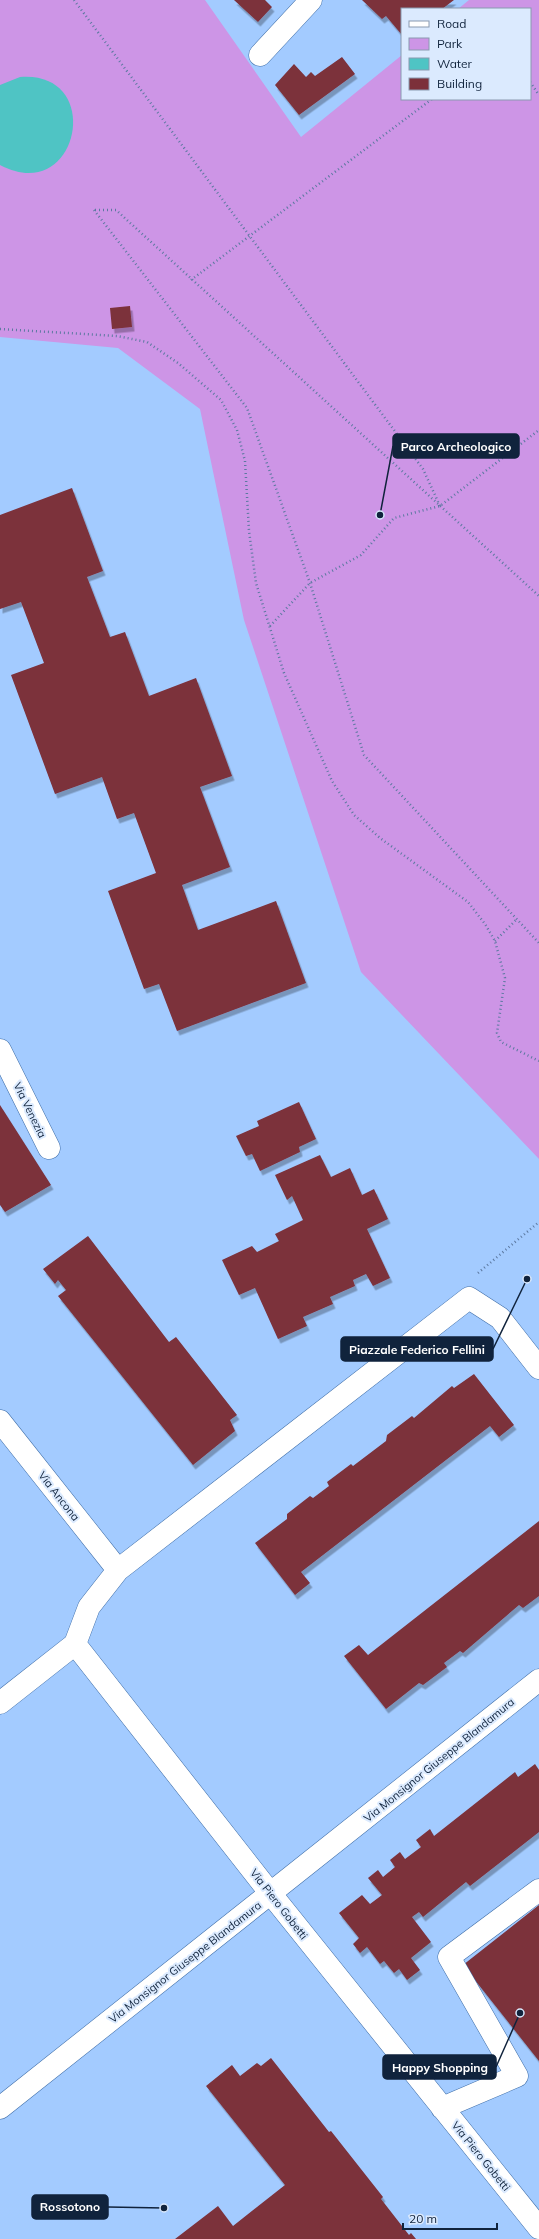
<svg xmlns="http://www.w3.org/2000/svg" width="539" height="2239" font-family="Mulish,sans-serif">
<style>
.green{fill:#cd95e6}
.water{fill:#4fc4c4}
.building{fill:#7c303a;filter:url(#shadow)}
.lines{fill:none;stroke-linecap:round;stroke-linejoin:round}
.minor-casing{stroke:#3f6ea8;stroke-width:23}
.path{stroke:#5c79a0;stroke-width:2.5;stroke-dasharray:1 3;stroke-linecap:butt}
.minor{stroke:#fff;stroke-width:22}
.labels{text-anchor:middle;stroke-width:4;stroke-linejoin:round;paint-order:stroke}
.street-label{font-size:11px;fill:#10233c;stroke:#dbeafe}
.leader{fill:none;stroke:#10233c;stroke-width:1.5}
.callout-dot{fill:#10233c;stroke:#dbeafe;stroke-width:1.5}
.callout{fill:#10233c;stroke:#10233c;stroke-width:1.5}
.callout-label{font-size:12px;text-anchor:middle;font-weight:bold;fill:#fff}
</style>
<defs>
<filter id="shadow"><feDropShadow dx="2.5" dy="4.5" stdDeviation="0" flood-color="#0004"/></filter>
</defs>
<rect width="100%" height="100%" fill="#a3cbff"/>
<path class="green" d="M0 0H205L301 137 402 55V99H530V9H458L469 0H539V1159L361 972 244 620 200 409 118 348 0 337Z"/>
<path class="water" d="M20 77C106 70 79 207 0 165V85Z"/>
<path class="building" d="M234 0H265L272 7 258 22Z
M362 0H454L442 9H402V35L386 16 382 19Z
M342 57 355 74 299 115 275 85 294 64 306 77 311 72 315 76Z
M130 306 132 327 112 329 110 308Z
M72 488 103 571 87 577 110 637 125 632 149 696 196 678 232 776 200 787 230 867 182 885 198 930 276 901 306 983 177 1031 159 984 144 989 108 891 156 873 134 813 117 819 102 777 55 794 11 675 44 663 21 602 0 609V515Z
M299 1102 316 1139 299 1147 300 1152 260 1171 252 1154 246 1156 236 1136 259 1126 257 1121Z
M0 1105 51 1185 5 1212 0 1205Z
M320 1155 331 1177 350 1168 362 1195 374 1189 388 1219 367 1229 390 1278 373 1286 366 1274 353 1280 355 1286 330 1297 333 1304 303 1317 307 1326 278 1339 255 1288 239 1295 222 1260 252 1246 257 1252 279 1241 275 1234 303 1220 292 1196 287 1200 275 1175Z
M88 1236 169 1342 176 1337 237 1415 230 1420 235 1431 193 1465 58 1296 66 1290 58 1280 55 1284 43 1269Z
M474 1374 514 1425 499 1437 490 1426 301 1572 310 1583 295 1595 255 1543 287 1519V1514L310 1496 313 1498 329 1486 327 1482 351 1464 353 1466 386 1441 387 1435 412 1416 414 1418 452 1386 454 1388Z
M539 1521V1596L523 1608 519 1605 463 1653 460 1651 444 1663 447 1667 423 1685 419 1683 386 1709 344 1656 359 1645 368 1655Z
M535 1764 539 1770V1832L470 1886 466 1882 423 1917 419 1912 412 1917 431 1942 411 1958 420 1970 407 1980 399 1969 394 1973 384 1961 380 1964 367 1947 360 1953 353 1944 359 1938 339 1913 362 1895 370 1904 382 1895 368 1878 378 1870 383 1877 395 1867 390 1860 400 1852 405 1859 421 1847 416 1840 430 1829 434 1836 515 1772 518 1777Z
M539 1905V2061L463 1965Z
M271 2058 329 2132 331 2131 383 2197 381 2199 409 2235 411 2233 416 2239H175L218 2206 233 2226 285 2185 206 2086 232 2065 240 2076 257 2063 261 2066Z"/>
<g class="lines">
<g class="minor-casing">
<path id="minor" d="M260 55 311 0
M0 1050 49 1148
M0 1421 118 1570
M75 1644 271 1894 539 2228
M75 1644 89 1607 118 1570 469 1298 500 1318 539 1368
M0 1703 75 1644
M0 2108 539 1680
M442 2108 517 2076 449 1957 539 1890"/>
</g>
<path class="path" d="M74 0 423 469 440 506
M530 82 539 95
M94 210 247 408 310 583 364 755 539 943
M95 210H116L539 596
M191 280 432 99
M0 329 117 336 147 342 178 363 221 400 237 430 245 461 249 531 256 583 284 673 332 781 354 815 380 838 468 902 485 924 495 941 505 978 497 1033 501 1042 539 1061
M270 626 310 583 361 555 394 518 440 506 539 430
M495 941 517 919
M478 1273 539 1222"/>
<use href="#minor" class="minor"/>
</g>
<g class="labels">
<g class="street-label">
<text transform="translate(30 1110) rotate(64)" y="4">Via Venezia</text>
<text transform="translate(59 1496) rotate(52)" y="4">Via Ancona</text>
<text transform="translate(439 1760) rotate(-39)" y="4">Via Monsignor Giuseppe Blandamura</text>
<text transform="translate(279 1904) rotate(52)" y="4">Via Piero Gobetti</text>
<text transform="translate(185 1962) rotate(-38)" y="4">Via Monsignor Giuseppe Blandamura</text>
<text transform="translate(481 2156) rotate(51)" y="4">Via Piero Gobetti</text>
</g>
</g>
<path class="leader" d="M380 515L393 446M527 1279L493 1349M520 2013L496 2067M164 2208L108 2207"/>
<g class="callout-dot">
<circle cx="380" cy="515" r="4"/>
<circle cx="527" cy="1279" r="4"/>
<circle cx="520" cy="2013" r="4"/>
<circle cx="164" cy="2208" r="4"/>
</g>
<g class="callout">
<rect x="393" y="434" width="126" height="24" rx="4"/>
<rect x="341" y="1337" width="152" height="24" rx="4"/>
<rect x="383" y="2055" width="113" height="24" rx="4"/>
<rect x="32" y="2195" width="76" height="24" rx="4"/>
</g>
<g class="callout-label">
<text x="456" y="451">Parco Archeologico</text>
<text x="417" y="1354">Piazzale Federico Fellini</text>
<text x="440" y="2072">Happy Shopping</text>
<text x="70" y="2211">Rossotono</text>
</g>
<rect x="401" y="8" width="130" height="92" fill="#dbeafe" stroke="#8a9ab0"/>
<rect x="409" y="21" width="20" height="6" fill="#ffffff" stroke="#8a9ab0"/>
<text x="437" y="28" font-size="12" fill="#10233c">Road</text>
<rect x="409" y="38" width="20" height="12" fill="#cd95e6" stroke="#8a9ab0"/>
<text x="437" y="48" font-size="12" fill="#10233c">Park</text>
<rect x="409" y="58" width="20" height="12" fill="#4fc4c4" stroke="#8a9ab0"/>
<text x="437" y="68" font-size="12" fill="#10233c">Water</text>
<rect x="409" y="78" width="20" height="12" fill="#7c303a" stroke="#8a9ab0"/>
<text x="437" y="88" font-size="12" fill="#10233c">Building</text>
<path d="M403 2223v6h94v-6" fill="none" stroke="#10233c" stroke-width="2"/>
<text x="409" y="2223" font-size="12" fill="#10233c" stroke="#dbeafe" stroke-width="3" paint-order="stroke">20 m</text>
</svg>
